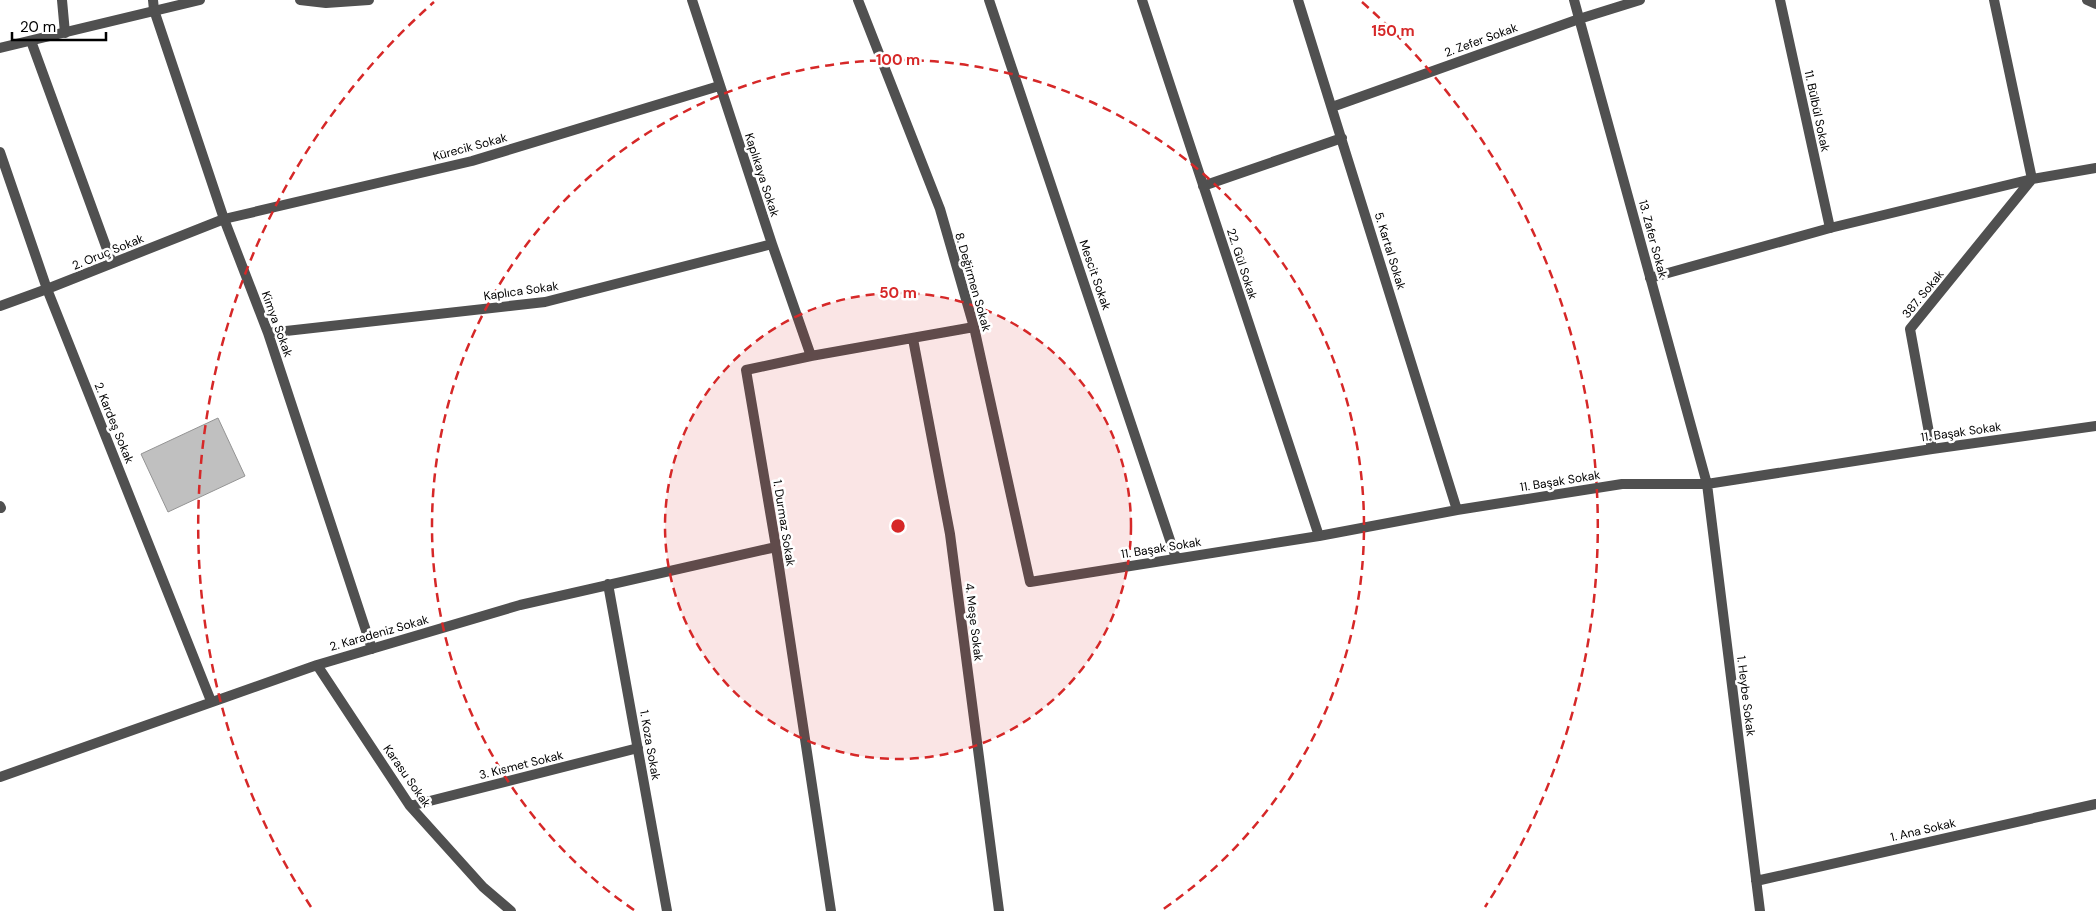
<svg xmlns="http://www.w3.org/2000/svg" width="2096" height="911" font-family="'DM Sans',sans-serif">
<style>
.building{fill:#c0c0c0;stroke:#949494}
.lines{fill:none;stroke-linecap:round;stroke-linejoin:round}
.service{stroke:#505050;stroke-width:10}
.minor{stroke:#505050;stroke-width:10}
.tertiary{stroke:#505050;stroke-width:10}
.ring{fill:none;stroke:#d62828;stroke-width:2.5;stroke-dasharray:9 6}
.labels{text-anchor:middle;stroke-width:5;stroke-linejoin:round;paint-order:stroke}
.street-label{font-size:12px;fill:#000;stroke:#fff}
.centre{fill:#d62828;stroke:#fff;stroke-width:2.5}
.ring-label{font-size:15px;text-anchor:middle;font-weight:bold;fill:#d62828;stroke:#fff;stroke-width:5;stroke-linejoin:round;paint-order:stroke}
</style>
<rect width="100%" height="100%" fill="#fff"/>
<path class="building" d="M218 418 245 476 168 512 141 454Z"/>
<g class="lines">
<path class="service" d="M1650 278 1830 228"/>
<path class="minor" d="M62 0 65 33
M153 0 154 10 224 219 268 333 372 649
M692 0 772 244 811 356
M858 0 940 209 974 327 1030 582 1319 536 1457 510 1622 484H1707L1932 449 2096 426
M989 0 1176 558
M1142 0 1319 536
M1298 0 1457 510
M1574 0 1707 484 1760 911
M1780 0 1830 228 2032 179 1994 0
M31 41 112 263
M1332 107 1579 19 1640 0
M0 152 47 289 211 701
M1203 186 1342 138
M0 306 47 289 224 219 472 161 719 86
M268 333 545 302 772 244
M913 339 950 534 999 911
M1932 449 1910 329 2032 179 2096 168
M0 506 1 508
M608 584 667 911
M317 665 410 806 483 887 511 911
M0 777 317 665 520 605 776 547
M410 806 638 748
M1756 881 2096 804
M831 911 776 547 746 370 811 356 974 327"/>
<path class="tertiary" d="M300 0 326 3 369 0
M2087 0 2096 4
M0 48 200 0"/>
</g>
<circle cx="898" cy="526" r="233" fill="#d62828" fill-opacity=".12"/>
<g class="ring">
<circle cx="898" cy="526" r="233"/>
<path d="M634 910A466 466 0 1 1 1162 910"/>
<path d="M311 907A700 700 0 0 1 434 2M1362 2A700 700 0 0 1 1485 907"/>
</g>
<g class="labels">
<g class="street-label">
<text transform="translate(1481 40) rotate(-20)" y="4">2. Zefer Sokak</text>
<text transform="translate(1817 111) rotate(78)" y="4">11. Bülbül Sokak</text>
<text transform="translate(470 147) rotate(-15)" y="4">Kürecik Sokak</text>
<text transform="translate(762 175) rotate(72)" y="4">Kaplıkaya Sokak</text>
<text transform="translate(1653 239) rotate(75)" y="4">13. Zafer Sokak</text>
<text transform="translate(1390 251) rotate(73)" y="4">5. Kartal Sokak</text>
<text transform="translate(108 252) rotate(-22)" y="4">2. Oruç Sokak</text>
<text transform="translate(1242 264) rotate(72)" y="4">22. Gül Sokak</text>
<text transform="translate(1095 275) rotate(71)" y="4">Mescit Sokak</text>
<text transform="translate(973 282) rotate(74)" y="4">8. Değirmen Sokak</text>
<text transform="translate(521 291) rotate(-8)" y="4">Kaplıca Sokak</text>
<text transform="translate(1923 294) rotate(-51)" y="4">387. Sokak</text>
<text transform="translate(277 324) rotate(70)" y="4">Kimya Sokak</text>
<text transform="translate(114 423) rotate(68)" y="4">2. Kardeş Sokak</text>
<text transform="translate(1961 432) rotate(-8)" y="4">11. Başak Sokak</text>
<text transform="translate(1560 481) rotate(-9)" y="4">11. Başak Sokak</text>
<text transform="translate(784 523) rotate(81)" y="4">1. Durmaz Sokak</text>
<text transform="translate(1161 548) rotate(-9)" y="4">11. Başak Sokak</text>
<text transform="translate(974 622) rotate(83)" y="4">4. Meşe Sokak</text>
<text transform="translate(379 633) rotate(-16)" y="4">2. Karadeniz Sokak</text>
<text transform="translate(1746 696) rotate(83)" y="4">1. Heybe Sokak</text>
<text transform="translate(650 745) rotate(80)" y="4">1. Koza Sokak</text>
<text transform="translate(521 765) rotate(-14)" y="4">3. Kısmet Sokak</text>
<text transform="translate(407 776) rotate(55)" y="4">Karasu Sokak</text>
<text transform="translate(1923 830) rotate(-13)" y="4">1. Ana Sokak</text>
</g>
</g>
<circle cx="898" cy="526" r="8" class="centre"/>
<g class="ring-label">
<text x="1393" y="36">150 m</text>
<text x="898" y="65">100 m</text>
<text x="898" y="298">50 m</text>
</g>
<path d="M12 32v8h94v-8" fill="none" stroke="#000000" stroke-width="2.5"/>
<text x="20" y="32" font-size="15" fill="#000000" stroke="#ffffff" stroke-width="4" paint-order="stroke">20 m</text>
</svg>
